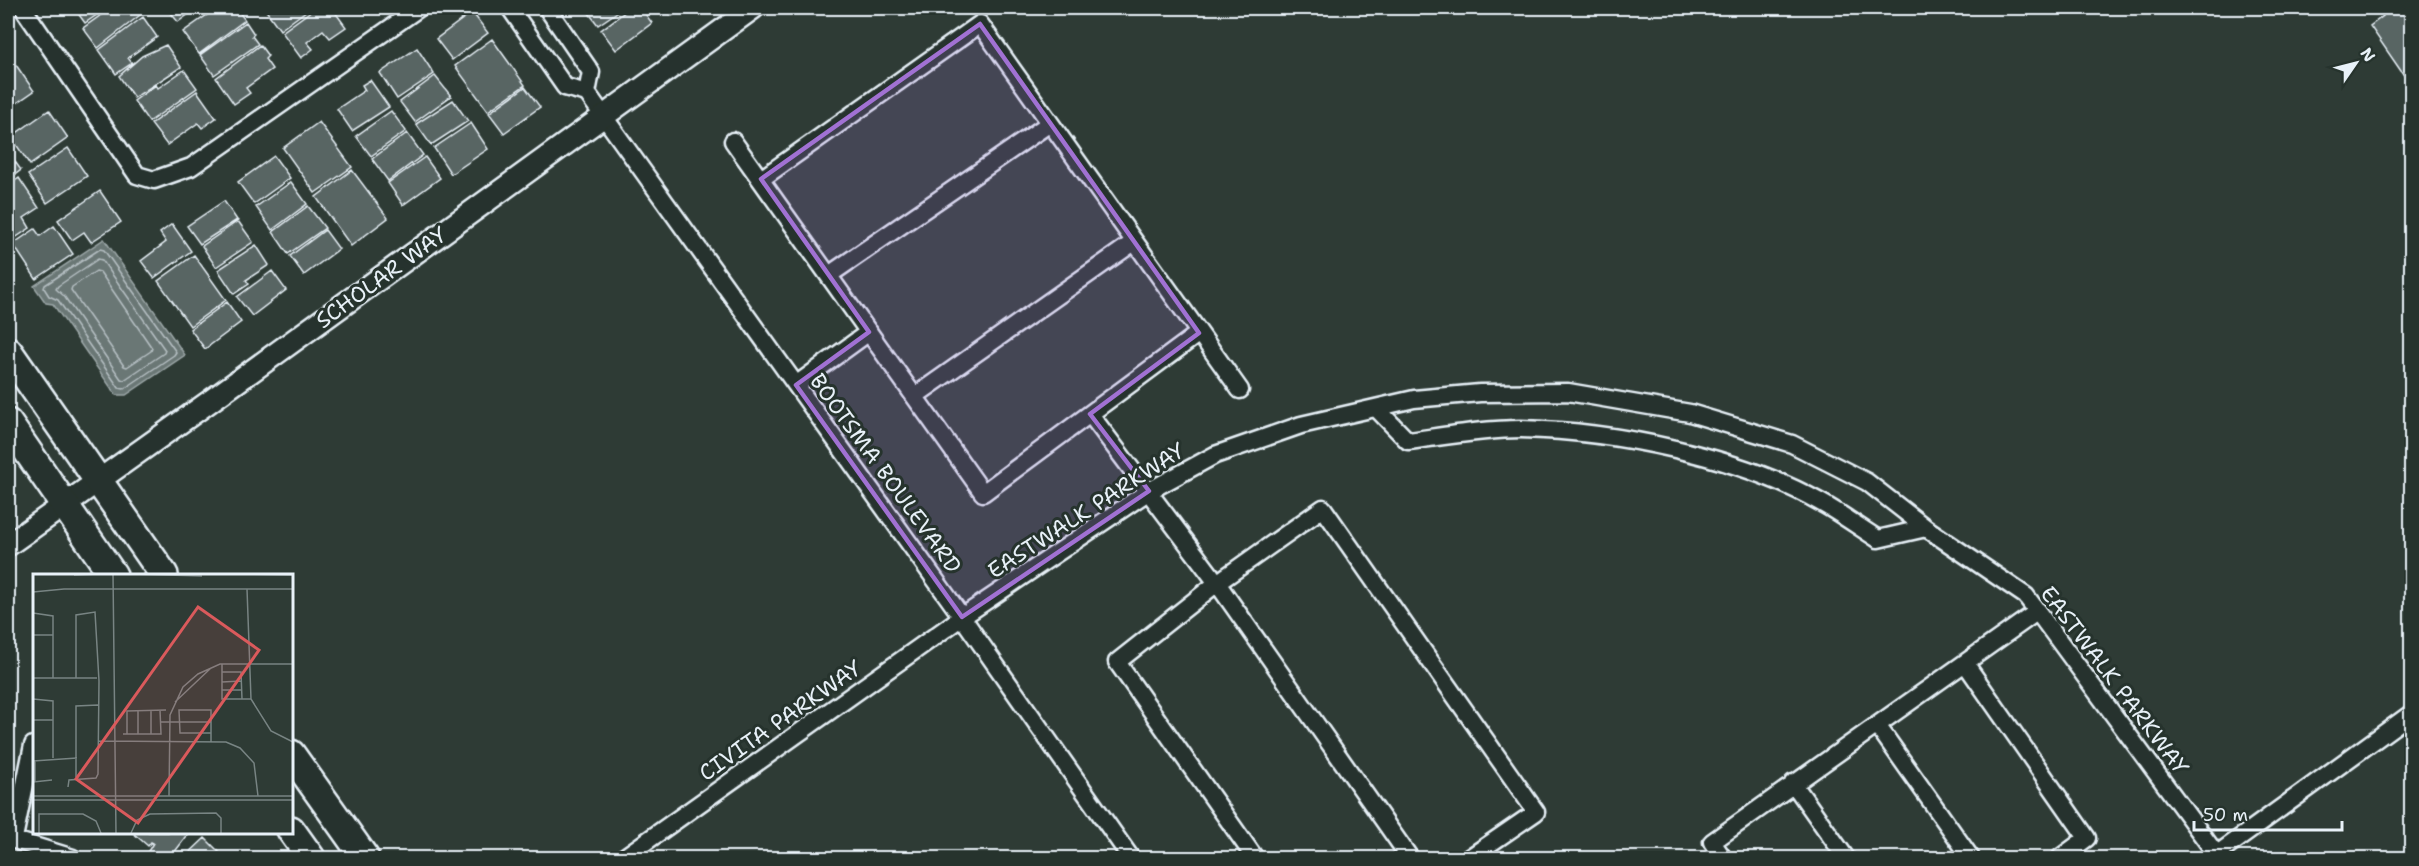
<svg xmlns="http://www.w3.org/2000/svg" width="2419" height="866" font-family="'Shantell Sans',sans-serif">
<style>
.water{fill:#6b7775;stroke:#9da8a9;stroke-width:1.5}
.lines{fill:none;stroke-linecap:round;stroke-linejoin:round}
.shore{stroke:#b6c0c4;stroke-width:1.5}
.building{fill:#596563;stroke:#e8f1f8;stroke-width:1.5}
.minor-casing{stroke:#e8f1f8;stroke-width:21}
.tertiary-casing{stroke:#e8f1f8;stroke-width:26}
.primary-casing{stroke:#e8f1f8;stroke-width:32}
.minor{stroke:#26332d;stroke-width:16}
.tertiary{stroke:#26332d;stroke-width:21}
.primary{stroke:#26332d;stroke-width:27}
.marked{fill:#a171d3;fill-opacity:0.2;stroke:#a171d3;stroke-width:4.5;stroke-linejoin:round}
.labels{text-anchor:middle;stroke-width:6;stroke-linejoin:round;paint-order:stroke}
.street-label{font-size:22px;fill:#e8f1f8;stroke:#26332d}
.inset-road{fill:none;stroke:#788483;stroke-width:1.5}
.view{fill:#da5a5c;fill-opacity:0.15;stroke:#da5a5c;stroke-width:3}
.inset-edge{fill:none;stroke:#e8f1f8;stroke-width:3}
</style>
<rect width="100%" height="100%" fill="#2e3b35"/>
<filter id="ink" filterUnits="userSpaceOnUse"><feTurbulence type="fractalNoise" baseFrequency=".0167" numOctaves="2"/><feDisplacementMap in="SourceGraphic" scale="12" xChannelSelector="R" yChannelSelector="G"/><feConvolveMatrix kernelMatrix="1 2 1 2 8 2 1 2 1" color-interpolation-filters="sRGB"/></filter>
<g filter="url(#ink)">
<path class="water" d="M104 239 185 355 126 395H116L53 304 46 303 34 286Z"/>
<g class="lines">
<path class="shore" d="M100 249 104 250 176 352 174 355 124 389 119 388 58 300 49 296 44 288 45 285Z
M98 259 102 260 165 350 164 353 124 380 121 379 64 296 56 289 58 286Z
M96 271 100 272 152 348 151 351 127 367 124 366 71 290 72 287Z"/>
</g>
<path class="building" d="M74 8H107L85 23Z
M111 8H140L144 12 98 48 83 28Z
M167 8H197L178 22Z
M217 8H236L245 20 199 54 183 32Z
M267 8H310L280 30 265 9Z
M315 8H332L346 27 330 38 323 30 307 42 313 49 301 58 282 32Z
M585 8H623L598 25Z
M630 8H641L652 23 616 50 601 30Z
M666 8H684L672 16Z
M2377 8H2412V87L2370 26 2383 16Z
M472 12 488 33 452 60 436 39Z
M143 17 157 37 128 58 132 63 116 74 99 50Z
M246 22 254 34 252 36 258 44 214 75 200 55Z
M492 39 525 85 488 111 455 66Z
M166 45 181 67 134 98 119 76 142 56Z
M260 45 268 56 265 59 272 69 246 88 250 93 234 104 216 78Z
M417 48 434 74 397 99 380 73Z
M16 65 34 91 8 109V71Z
M184 70 197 88 149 122 134 101 156 85 158 88Z
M435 76 451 96 415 122 400 102Z
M370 80 389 107 352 131 337 109 365 90 362 85Z
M525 87 540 107 504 133 489 113Z
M197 91 216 118 202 128 198 123 167 145 151 124Z
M453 100 468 121 431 145 416 124Z
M49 110 68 138 30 165 11 137Z
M391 111 406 131 371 156 356 136Z
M319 122 352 167 315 193 283 148Z
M471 123 488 149 451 174 434 148Z
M407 133 423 155 388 181 372 159Z
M68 148 87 176 47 203 28 175Z
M8 152 21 170 8 180Z
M274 156 290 178 254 204 238 182Z
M425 157 440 178 403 205 388 183Z
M352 170 388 218 351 246 316 197Z
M19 178 39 208 24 218 30 228 12 240 8 233V186Z
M291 182 307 204 272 230 256 207Z
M100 191 121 222 91 242 84 232 72 240 58 220Z
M224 201 237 220 200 244 187 226Z
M308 206 325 228 288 254 273 232Z
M238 221 253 242 216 267 202 246Z
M172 224 191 251 154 278 141 261 166 242 160 233Z
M54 226 73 254 36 279 13 244 35 229 40 236Z
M325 230 339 249 304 275 290 256Z
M256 245 269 265 246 280 249 284 234 294 218 270Z
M194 255 226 300 190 326 158 281Z
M272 271 286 290 252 316 237 297Z
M227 302 241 322 205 349 190 329Z
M132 832H190L170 858H155L147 853 153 843 151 842 148 846Z
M205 838 225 858H184Z"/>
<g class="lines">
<g class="minor-casing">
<path id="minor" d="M23 8 137 175 154 180 191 167 419 8
M510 8 565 87 587 93 962 617 1131 858
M547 8 591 72 587 93
M733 141 983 493 1199 333
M761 179 980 24 1240 390
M829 275 1050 123
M796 385 869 332
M915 396 1134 242
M1376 408 1408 441C1445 436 1484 429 1521 429 1614 431 1739 456 1820 502 1840 513 1859 527 1878 539L1926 528
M1090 414 1217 583 1410 858
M1965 663 2087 838 2060 858
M1877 725 1971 858
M1793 783 1846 858
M8 838 73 858
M14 838 33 745
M623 858 962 617 1149 491 1215 455 1301 425 1414 399 1480 393 1568 392 1690 413 1792 444 1867 482 1926 528 2026 596 2219 858
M1255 858 1117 662 1217 583 1323 508 1536 812 1469 858
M1723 858 1712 842 2038 611
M2212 858 2412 713"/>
</g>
<g class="tertiary-casing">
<path id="tertiary" d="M8 545 209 402 753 8"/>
</g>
<g class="primary-casing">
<path id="primary" d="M8 351 164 575
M8 423 113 575
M291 754 365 858
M291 830 311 858"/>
</g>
<use href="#minor" class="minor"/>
<use href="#tertiary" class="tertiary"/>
<use href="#primary" class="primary"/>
</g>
</g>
<path class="marked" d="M980 24 1199 333 1090 414 1149 491 962 617 796 385 869 332 761 179Z"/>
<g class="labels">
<g class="street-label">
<text transform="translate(381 277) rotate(-36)" y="8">SCHOLAR WAY</text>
<text transform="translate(886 473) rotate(54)" y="8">BOOTSMA BOULEVARD</text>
<text transform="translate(1086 510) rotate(-33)" y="8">EASTWALK PARKWAY</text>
<text transform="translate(2115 680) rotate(53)" y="8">EASTWALK PARKWAY</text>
<text transform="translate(780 720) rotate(-35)" y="8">CIVITA PARKWAY</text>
</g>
</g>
<g transform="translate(33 574)">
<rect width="260" height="260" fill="#2e3b35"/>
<path class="inset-road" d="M80 0 83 259M97 0 169 2M205 0 260 1M41 1 66 0M214 15 218 125 238 157 260 168M0 18 31 15H260M0 39 20 42V104M0 61H20M189 90V125H209M189 98H208L209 125H218M0 104H64M189 108 208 107M189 116H208M0 125 20 127V184M142 128 178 94M118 136V160M0 146H20M128 148H178M178 159H147L146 136H178V168M90 160H128L127 136M94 160V137L133 136M105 160V137M65 167 193 168 207 174 221 189 225 222M0 187 44 184M43 203V132L65 131M0 208 19 206M2 208V187M35 213 36 206 63 204 65 200 66 107 62 38 43 41V104M0 222H260M136 222 137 141 150 113 165 100 187 90H260M0 226H260M6 259V240H50L63 247 68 259M98 259 104 246 117 240 183 239 188 244V259"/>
<path class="view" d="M165 33 226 76 105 249 43 205Z"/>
<rect width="260" height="260" class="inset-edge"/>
</g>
<rect width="2419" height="866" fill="none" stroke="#26332d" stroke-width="30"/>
<rect x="15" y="15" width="2389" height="836" fill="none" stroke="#e8f1f8" stroke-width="2" filter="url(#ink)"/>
<g transform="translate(2356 63) rotate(55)" stroke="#26332d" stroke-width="4.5" paint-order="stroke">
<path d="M0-4.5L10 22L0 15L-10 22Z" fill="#e8f1f8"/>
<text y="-9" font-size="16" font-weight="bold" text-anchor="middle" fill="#e8f1f8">N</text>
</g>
<path d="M2194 821v9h148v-9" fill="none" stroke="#e8f1f8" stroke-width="3"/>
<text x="2203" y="821" font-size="18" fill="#e8f1f8" stroke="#26332d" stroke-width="4.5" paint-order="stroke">50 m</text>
</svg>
